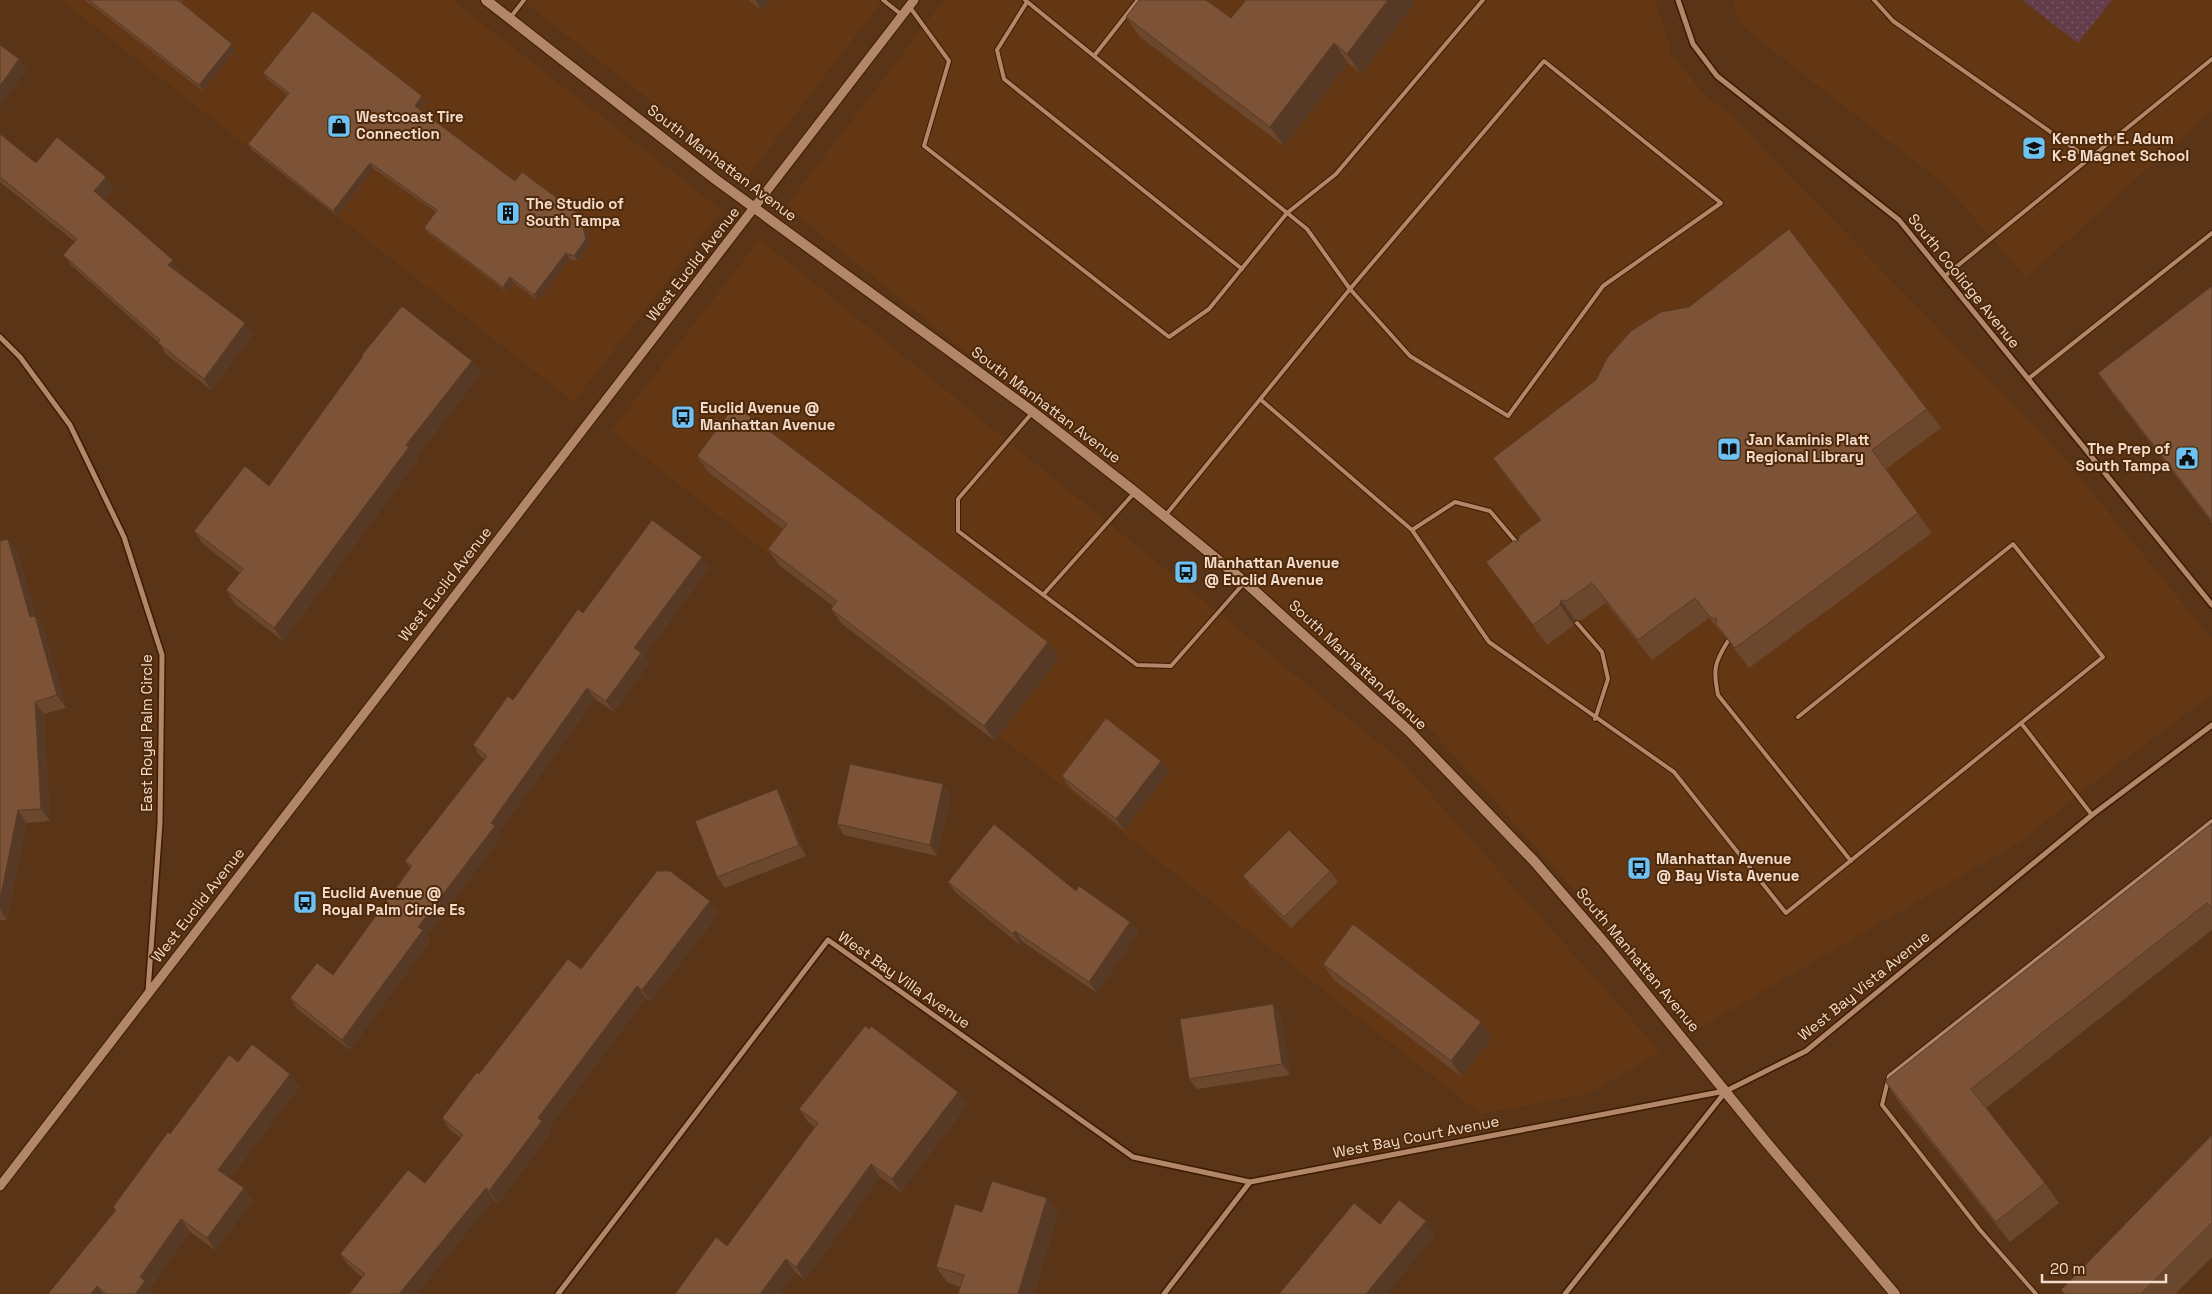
<svg xmlns="http://www.w3.org/2000/svg" width="2212" height="1294" font-family="'Space Grotesk',sans-serif">
<style>
.built{fill:#633713}
.green{fill:url(#green-dots)}
.lines{fill:none;stroke-linecap:round;stroke-linejoin:round}
.service-casing{stroke:#3d1a00;stroke-width:6}
.minor-casing{stroke:#3d1a00;stroke-width:8}
.tertiary-casing{stroke:#3d1a00;stroke-width:11}
.secondary-casing{stroke:#3d1a00;stroke-width:12}
.service{stroke:#b28668;stroke-width:4}
.minor{stroke:#b28668;stroke-width:5}
.tertiary{stroke:#b28668;stroke-width:9}
.secondary{stroke:#b28668;stroke-width:10}
.wall{fill:#6b472e}
.shaded-wall{fill:#573a26}
.building{fill:#7c5336;stroke:#573a26}
.labels{text-anchor:middle;stroke-width:4;stroke-linejoin:round;paint-order:stroke}
.poi-label{font-size:15px;font-weight:bold;fill:#f4dccc;stroke:#4e290a;text-anchor:start}
.street-label{font-size:15px;fill:#f4dccc;stroke:#4e290a}
</style>
<defs>
<pattern id="green-dots" width="8" height="8" patternUnits="userSpaceOnUse" patternTransform="scale(1.25)"><rect width="8" height="8" fill="#633d4b"/><path d="M2 2h.1M6 6h.1" fill="none" stroke="#7a5864" stroke-width="1.8" stroke-linecap="round"/></pattern>
</defs>
<rect width="100%" height="100%" fill="#593416"/>
<path class="built" d="M61 0H452L722 210 574 402Z
M521 0H883L748 176Z
M944 0H1655L1670 46V52L1703 93 1730 114 2060 453 2212 639V695L2076 796 2022 841 1698 1029 1431 730 786 206Z
M1734 0H2212V111L2026 278 1945 185 1745 29 1735 13Z
M760 239 1402 762 1661 1052 1588 1094 1481 1114 611 431Z"/>
<path class="green" d="M2022 0H2112L2078 43Z"/>
<g class="lines">
<g class="service-casing">
<path id="service" d="M883 0 902 15
M1025 0 1307 229 1350 289 1410 356 1508 416 1603 286 1721 203 1544 61 1350 289 1165 516
M1874 0 1893 21 2089 159
M1027 2 997 50 1004 79 1242 269
M909 6 949 61 924 146 1169 337 1209 309 1287 213 1336 174 1483 0
M510 18 524 0
M1094 56 1138 0
M1945 276 2212 59
M2028 379 2212 233
M1260 399 1412 530 1489 642 1674 772 1786 913 2021 723 2092 815
M1032 413 958 499V531L1137 665 1171 666 1244 583
M1412 530 1455 502 1490 511 1517 543
M1043 595 1135 492
M1577 623 1602 652 1608 679 1595 719
M1728 641C1714 663 1713 670 1718 695L1851 861
M1798 717 2013 544 2103 657 2021 723
M2036 1294 1980 1230 1882 1105 1889 1076 2212 821"/>
</g>
<g class="minor-casing">
<path id="minor" d="M1678 0 1693 44 1717 76 1899 220 2212 605
M0 337 20 357 70 425 124 537 162 655 160 823 148 991
M558 1294 828 940 1133 1157 1250 1182
M1164 1294 1250 1182 1725 1091
M1565 1294 1726 1091 1806 1051 2092 815 2212 725"/>
</g>
<g class="tertiary-casing">
<path id="tertiary" d="M0 1186 914 0"/>
</g>
<g class="secondary-casing">
<path id="secondary" d="M486 0 715 179 1033 412 1135 492 1245 582 1409 731 1534 861 1608 947 1767 1143 1895 1294"/>
</g>
<use href="#service" class="service"/>
<use href="#minor" class="minor"/>
<use href="#tertiary" class="tertiary"/>
<use href="#secondary" class="secondary"/>
</g>
<path class="wall" d="M85 0H183L181 3 236 49 203 91Z
M748 0H771L762 11Z
M1246 0H1412L1414 4 1361 74 1348 63 1284 146 1140 37 1126 17 1231 18Z
M263 73 422 96 426 102 420 110 515 181 580 215 584 220 590 245 578 261 570 259 538 301 514 283 507 292 428 233 424 228 436 212 374 169 337 216 252 150 248 144 288 95 267 79Z
M0 134 36 163 106 177 113 188 103 200 180 271 179 273 253 334 211 390 166 354 159 343 71 265 63 255 75 242 0 182Z
M2212 286V523L2112 393 2098 373Z
M362 355 481 374 416 457 418 460 283 641 235 604 226 590 240 573 203 544 194 531 269 486 363 357Z
M1927 409 1941 428 1886 469 1932 533 1749 668 1726 638 1709 618 1652 660 1606 603 1580 621 1575 620 1574 625 1547 645 1486 562 1518 541 1540 520 1507 478 1493 458Z
M697 456 1048 642 1059 658 995 741 842 624 831 609 833 606 779 565 768 549 783 529 708 472Z
M8 539 17 551 36 617 44 629 66 708 44 714 50 821 27 823 7 920H0V541Z
M709 568 644 656 649 664 614 712 595 699 499 832 502 836 427 936 430 941 350 1050 297 1009 290 998 333 975 410 868 405 861 484 759 480 756 473 745 513 700 583 613Z
M1161 761 1169 772 1124 830 1069 787 1062 776Z
M951 795 937 856 844 835 837 824Z
M784 800 806 856 725 888 717 877Z
M2212 823V930L1986 1108 2045 1183 2059 1203 2010 1242 1898 1101 1885 1081Z
M1330 871 1338 882 1291 928 1251 887 1243 876Z
M948 882 1076 891 1130 922 1138 933 1097 993 1023 942 1020 945 955 892Z
M719 913 650 1002 646 998 548 1129 551 1133 498 1203 494 1200 362 1277 349 1266 340 1254 425 1183 461 1138 450 1130 442 1118 479 1074 581 969Z
M1323 964 1492 1038 1462 1077 1334 980Z
M1281 1015 1290 1075 1197 1089 1189 1079Z
M238 1062 290 1074 299 1087 230 1178 244 1188 253 1201 215 1250 190 1232 150 1288 154 1294H48L115 1211 113 1207 170 1134Z
M958 1092 967 1105 901 1192 880 1177 805 1280 795 1272 779 1294H675L727 1246 815 1127 808 1122 799 1109Z
M2212 1135V1257L2175 1294H2064L2061 1290Z
M982 1212 1058 1213 1034 1294H958L960 1287 947 1282 936 1267Z"/>
<path class="shaded-wall" d="M755 0H771L762 11Z
M1388 0H1412L1414 4 1361 74 1347 54Z
M1334 43 1348 63 1284 146 1270 127Z
M232 44 236 49 203 91 199 85Z
M19 59 27 70 0 107V86Z
M422 96 426 102 419 111 415 106Z
M370 163 374 169 337 216 333 211Z
M106 177 113 188 101 202 94 191Z
M580 215 584 220 590 245 578 261 574 256Z
M566 253 570 259 538 301 534 295Z
M173 260 180 271 176 276 168 265Z
M510 277 514 283 507 292 503 287Z
M245 323 253 334 211 390 204 379Z
M472 361 481 374 416 457 418 460 283 641 274 628 406 445Z
M8 539 17 551 36 617 44 629 66 708 57 695 30 617Z
M702 557 709 568 644 656 649 664 614 712 606 701 634 648Z
M1561 600 1575 620 1574 625 1560 605Z
M1048 642 1059 658 995 741 984 726Z
M587 688 595 699 499 832 502 836 427 936 430 941 350 1050 342 1040 418 927 491 823Z
M35 702 44 714 50 821 41 809Z
M1161 761 1169 772 1124 830 1116 819Z
M943 784 951 795 937 856 930 845Z
M777 789 784 800 806 856 799 845Z
M18 810 27 823 7 920 0 909V900Z
M710 901 719 913 650 1002 642 990Z
M1130 922 1138 933 1097 993 1089 982Z
M1015 931 1023 942 1020 945 1013 934Z
M637 986 646 998 548 1129 551 1133 498 1203 489 1191 538 1118Z
M1273 1004 1281 1015 1290 1075 1282 1064Z
M1481 1022 1492 1038 1462 1077 1451 1061Z
M290 1074 299 1087 227 1182 218 1170Z
M958 1092 967 1105 901 1192 892 1179Z
M871 1164 880 1177 805 1280 796 1267Z
M244 1188 253 1201 215 1250 207 1238Z
M486 1188 494 1200 417 1294H399Z
M1047 1198 1058 1213 1034 1294H1018Z
M181 1219 190 1232 150 1288 154 1294H135L140 1277Z
M1426 1221 1435 1235 1387 1294H1366Z
M786 1259 795 1272 779 1294H760Z
M97 1286 103 1294H91Z"/>
<path class="building" d="M89 0H178L232 44 199 85Z
M1139 0H1206L1231 18 1246 0H1388L1347 54 1334 43 1270 127 1126 17Z
M313 11 422 96 415 106 515 181 522 172 580 215 586 239 574 256 566 253 534 295 510 277 503 287 424 228 437 210 370 163 333 211 248 144 289 93 263 73Z
M0 45 19 59 0 86Z
M0 134 36 163 57 137 106 177 94 191 173 260 168 265 245 323 204 379 158 343 160 340 63 255 77 239 0 177Z
M1789 229 1927 409 1872 450 1918 513 1735 648 1716 624 1717 619 1711 618 1695 598 1638 640 1592 583 1566 601 1561 600 1560 605 1533 625 1486 562 1513 541H1518L1519 536 1541 520 1493 458 1596 380 1607 358 1631 331 1661 312 1689 307Z
M2212 286V521L2098 373Z
M402 306 472 361 406 445 409 447 274 628 226 590 243 569 194 531 245 466 269 486 363 356 362 355Z
M735 405 1048 642 984 726 831 609 837 601 768 549 787 524 697 456Z
M652 520 702 557 634 648 641 653 606 701 587 688 491 823 495 826 418 927 423 930 342 1040 290 998 317 963 333 975 412 866 405 861 487 756 473 745 508 696 513 700 578 609 583 613Z
M8 539 30 617 35 616 57 695 35 702 41 809 18 810 0 900V541Z
M1106 718 1161 761 1116 819 1062 776Z
M850 764 943 784 930 845 837 824Z
M777 789 799 845 717 877 695 821Z
M2212 823V908L2207 903 1971 1089 2045 1183 1996 1222 1885 1081Z
M994 824 1076 891 1079 886 1130 922 1089 982 1015 931 1013 934 948 882Z
M1289 830 1330 871 1284 917 1243 876Z
M657 871H670L710 901 642 990 637 986 538 1118 542 1121 489 1191 486 1188 399 1294H349L365 1274 340 1254 408 1170 425 1183 463 1135 442 1118 477 1072 479 1074 568 959 581 969Z
M1353 924 1481 1022 1451 1061 1323 964Z
M1273 1004 1282 1064 1189 1079 1180 1019Z
M865 1026 869 1029 871 1026 958 1092 892 1179 871 1164 796 1267 786 1259 760 1294H675L716 1237 727 1246 818 1123 799 1109Z
M252 1044 290 1074 218 1170 244 1188 207 1238 181 1219 140 1277 145 1281 135 1294H106L97 1286 91 1294H48L116 1210 113 1207 168 1132 170 1134 229 1055 238 1062Z
M2212 1135V1223L2141 1294H2065L2061 1290Z
M992 1181 1047 1198 1018 1294H958L964 1275 936 1267 955 1204 982 1212Z
M1399 1200 1426 1221 1366 1294H1279L1354 1203 1380 1224Z"/>
<defs>
<g id="shop-square" transform="scale(1.25)"><rect x="-9" y="-9" width="18" height="18" rx="4" fill="#6ec2f3" stroke="#4e290a"/><path d="M-5-2.5h2.3a2.7 3.5 0 0 1 5.4 0H5L5.5 6h-11ZM-1.5-2.5h3a1.5 2.3 0 0 0-3 0Z" fill="#111"/></g>
<g id="school-square" transform="scale(1.25)"><rect x="-9" y="-9" width="18" height="18" rx="4" fill="#6ec2f3" stroke="#4e290a"/><path d="M0-5L7-2L0 1L-7-2ZM-4 1L0 2.5L4 1V4Q0 6-4 4Z" fill="#111"/></g>
<g id="building-square" transform="scale(1.25)"><rect x="-9" y="-9" width="18" height="18" rx="4" fill="#6ec2f3" stroke="#4e290a"/><path d="M-4-6H4V6H1V3H-1V6H-4ZM-2.5-4.3h1.7v1.8h-1.7ZM.8-4.3h1.7v1.8H.8ZM-2.5-1h1.7V.8h-1.7ZM.8-1h1.7V.8H.8Z" fill="#111"/></g>
<g id="bus-square" transform="scale(1.25)"><rect x="-9" y="-9" width="18" height="18" rx="4" fill="#6ec2f3" stroke="#4e290a"/><path d="M-5-6H5V4H4V6H2V4H-2V6H-4V4H-5ZM-3.5-4V0h7V-4ZM-3.5 1.2v1.5H-2V1.2ZM2 1.2v1.5H3.5V1.2Z" fill="#111"/></g>
<g id="library-square" transform="scale(1.25)"><rect x="-9" y="-9" width="18" height="18" rx="4" fill="#6ec2f3" stroke="#4e290a"/><path d="M-6-4Q-3-5.5-.7-3.5V5Q-3 3-6 4ZM6-4Q3-5.5 .7-3.5V5Q3 3 6 4Z" fill="#111"/></g>
<g id="civic-square" transform="scale(1.25)"><rect x="-9" y="-9" width="18" height="18" rx="4" fill="#6ec2f3" stroke="#4e290a"/><path d="M-.6-6.5H3V-4.5H.6V-3L4-1V1h2V6H-6V1h2V-1L-.6-3ZM-1.2 2.5V6h2.4V2.5Z" fill="#111"/></g>
</defs>
<g fill-rule="evenodd">
<use href="#shop-square" x="339" y="126"/>
<use href="#school-square" x="2034" y="148"/>
<use href="#building-square" x="508" y="213"/>
<use href="#bus-square" x="683" y="417"/>
<use href="#library-square" x="1729" y="449"/>
<use href="#civic-square" x="2187" y="458"/>
<use href="#bus-square" x="1186" y="572"/>
<use href="#bus-square" x="1639" y="868"/>
<use href="#bus-square" x="305" y="902"/>
</g>
<g class="labels">
<g class="poi-label">
<text x="356" y="122">Westcoast Tire<tspan x="356" dy="17">Connection</tspan></text>
<text x="2052" y="144">Kenneth E. Adum<tspan x="2052" dy="17">K-8 Magnet School</tspan></text>
<text x="526" y="209">The Studio of<tspan x="526" dy="17">South Tampa</tspan></text>
<text x="700" y="413">Euclid Avenue @<tspan x="700" dy="17">Manhattan Avenue</tspan></text>
<text x="1746" y="445">Jan Kaminis Platt<tspan x="1746" dy="17">Regional Library</tspan></text>
<text x="2170" y="454" text-anchor="end">The Prep of<tspan x="2170" dy="17">South Tampa</tspan></text>
<text x="1204" y="568">Manhattan Avenue<tspan x="1204" dy="17">@ Euclid Avenue</tspan></text>
<text x="1656" y="864">Manhattan Avenue<tspan x="1656" dy="17">@ Bay Vista Avenue</tspan></text>
<text x="322" y="898">Euclid Avenue @<tspan x="322" dy="17">Royal Palm Circle Es</tspan></text>
</g>
<g class="street-label">
<text transform="translate(722 163) rotate(37)" y="5">South Manhattan Avenue</text>
<text transform="translate(693 264) rotate(-52)" y="5">West Euclid Avenue</text>
<text transform="translate(1964 281) rotate(51)" y="5">South Coolidge Avenue</text>
<text transform="translate(1046 405) rotate(37)" y="5">South Manhattan Avenue</text>
<text transform="translate(445 584) rotate(-52)" y="5">West Euclid Avenue</text>
<text transform="translate(1358 665) rotate(43)" y="5">South Manhattan Avenue</text>
<text transform="translate(147 733) rotate(-90)" y="5">East Royal Palm Circle</text>
<text transform="translate(198 905) rotate(-52)" y="5">West Euclid Avenue</text>
<text transform="translate(1638 960) rotate(50)" y="5">South Manhattan Avenue</text>
<text transform="translate(904 980) rotate(35)" y="5">West Bay Villa Avenue</text>
<text transform="translate(1864 986) rotate(-39)" y="5">West Bay Vista Avenue</text>
<text transform="translate(1416 1137) rotate(-11)" y="5">West Bay Court Avenue</text>
</g>
</g>
<path d="M2042 1274v8h124v-8" fill="none" stroke="#f4dccc" stroke-width="2.5"/>
<text x="2050" y="1274" font-size="15" fill="#f4dccc" stroke="#4e290a" stroke-width="4" paint-order="stroke">20 m</text>
</svg>
